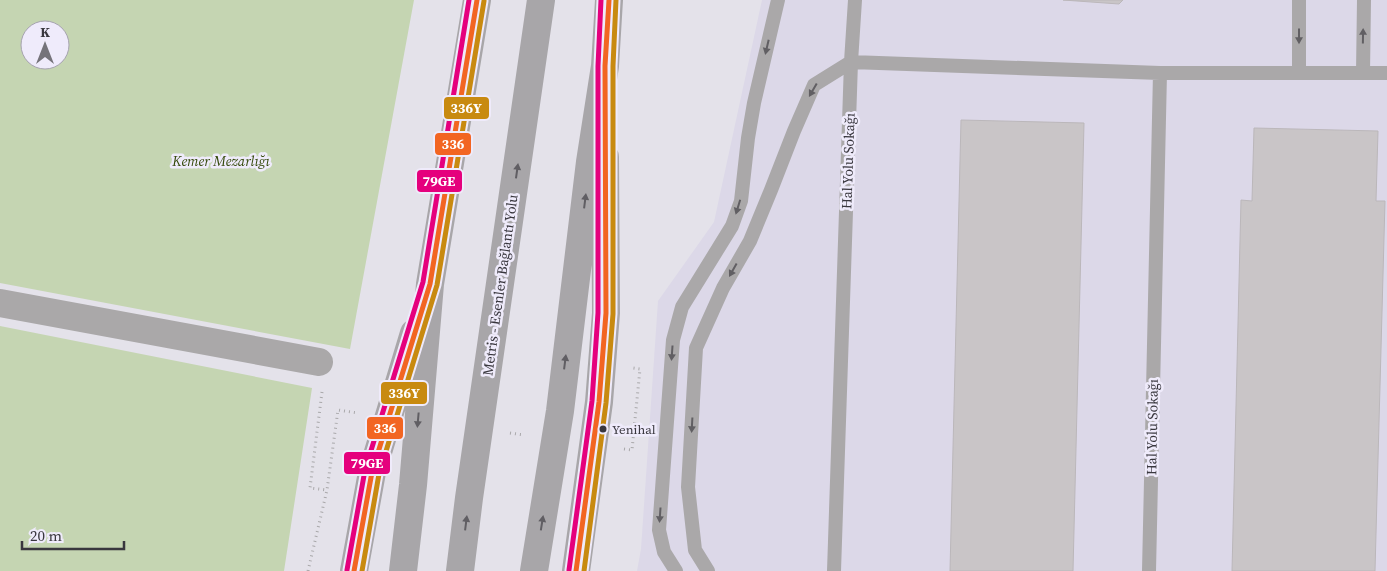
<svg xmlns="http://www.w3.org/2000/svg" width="1387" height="571" font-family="'Source Serif 4',serif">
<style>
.built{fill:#dcd8e8}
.green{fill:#c5d5b2;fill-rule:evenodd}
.building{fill:#c9c5c7;stroke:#bbb7ba}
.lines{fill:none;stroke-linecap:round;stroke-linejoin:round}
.path{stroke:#a9a8aa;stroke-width:3;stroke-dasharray:1 4;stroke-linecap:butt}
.lane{stroke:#aaa8a9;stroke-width:14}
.street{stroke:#aaa8a9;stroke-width:28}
.highway{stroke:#a8a6a9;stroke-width:28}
.bus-1-casing{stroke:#efebfb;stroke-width:9}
.bus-2-casing{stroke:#efebfb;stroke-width:9}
.bus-3-casing{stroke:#efebfb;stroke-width:9}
.bus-1{stroke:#f26522;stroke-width:5}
.bus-2{stroke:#c88a10;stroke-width:5}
.bus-3{stroke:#e5007d;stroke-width:5}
.oneway{fill:#615f63}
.oneway2{fill:#605e63}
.bus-dot{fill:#39373e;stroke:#efebfb;stroke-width:2}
.labels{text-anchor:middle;stroke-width:5;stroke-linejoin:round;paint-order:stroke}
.bus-label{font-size:13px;fill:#39373e;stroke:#efebfb;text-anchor:start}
.park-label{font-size:14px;font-style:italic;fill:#34490a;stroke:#efebfb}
.street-label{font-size:14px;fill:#39373e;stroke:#efebfb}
.line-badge{stroke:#efebfb;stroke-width:2}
.badge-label{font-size:14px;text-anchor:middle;font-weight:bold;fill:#fff}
</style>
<rect width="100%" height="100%" fill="#e4e2ea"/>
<path class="built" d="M762 0H1387V571H637L641 549 658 301 714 222Z"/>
<path class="green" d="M0 0H414L350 349 0 283ZM30 30H60V60H30Z
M0 326 312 388 284 571H0Z"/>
<path class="building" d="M1063 0H1123L1119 4Z
M961 120 1084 123 1073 571H950Z
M1254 128 1378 131 1376 201H1385L1375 571H1232L1241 200 1252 201Z"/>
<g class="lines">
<path class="path" d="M322 392 310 488 327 490
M510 433 524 435
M624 449 632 450 640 369 633 368
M308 571 327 490 338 410 358 413"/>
<path class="lane" d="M851 62 1160 73H1387
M1299 73V0
M1363 73 1364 0
M676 571 664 552 659 530 673 340 682 307 732 226 741 201 748 138 754 103 778 0
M708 571 695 550 688 487 696 348 723 288 750 241 771 190 794 131 814 85 851 62
M834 571 851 62 855 0
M1149 571 1160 73"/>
<path class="street" d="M0 303 319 362"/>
<path class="highway" d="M354 571 372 472 414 333
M403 571 413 485 430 284 477 0
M460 571 469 498 541 0
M534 571 560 411 590 162 605 66 609 0
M576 571 599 402 606 313 605 157"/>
<g class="bus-1-casing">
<path id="bus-1" d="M354 571 372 472 430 284 477 0
M576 571 599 402 606 313 605 66 609 0"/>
</g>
<g class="bus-2-casing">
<path id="bus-2" d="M362 571 379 474 437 285 484 1
M584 571 606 403 613 314V66L616 0"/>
</g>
<g class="bus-3-casing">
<path id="bus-3" d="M347 570 365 470 423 282 469 0
M569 570 592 401 598 313V66L601 0"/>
</g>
<use href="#bus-1" class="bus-1"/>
<use href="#bus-2" class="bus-2"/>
<use href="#bus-3" class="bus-3"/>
</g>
<defs><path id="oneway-solid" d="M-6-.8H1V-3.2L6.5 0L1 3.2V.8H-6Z" transform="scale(1.25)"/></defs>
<g class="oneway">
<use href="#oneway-solid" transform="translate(1299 36) rotate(90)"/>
<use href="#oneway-solid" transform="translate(1363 36) rotate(-89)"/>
<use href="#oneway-solid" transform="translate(767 47) rotate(103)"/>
<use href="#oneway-solid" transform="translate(813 90) rotate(120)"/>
<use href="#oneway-solid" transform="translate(738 207) rotate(107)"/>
<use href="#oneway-solid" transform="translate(733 270) rotate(119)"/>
<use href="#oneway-solid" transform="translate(672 353) rotate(94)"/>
<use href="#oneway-solid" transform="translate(692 425) rotate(93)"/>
<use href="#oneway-solid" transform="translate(660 515) rotate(94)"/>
</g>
<g class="oneway2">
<use href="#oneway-solid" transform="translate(517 171) rotate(-82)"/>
<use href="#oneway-solid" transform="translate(585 201) rotate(-83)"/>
<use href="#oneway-solid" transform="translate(565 362) rotate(-83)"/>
<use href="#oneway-solid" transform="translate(418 420) rotate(95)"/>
<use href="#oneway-solid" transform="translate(466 523) rotate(-83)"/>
<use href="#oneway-solid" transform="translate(542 523) rotate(-81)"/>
</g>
<circle class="bus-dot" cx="603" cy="429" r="4.5"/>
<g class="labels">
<g class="bus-label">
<text x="612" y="434">Yenihal</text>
</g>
<g class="park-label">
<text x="221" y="166">Kemer Mezarlığı</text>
</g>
<g class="street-label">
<text transform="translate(848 161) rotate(-88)" y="5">Hal Yolu Sokağı</text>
<text transform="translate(500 285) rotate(-82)" y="5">Metris - Esenler Bağlantı Yolu</text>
<text transform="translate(1152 427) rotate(-89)" y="5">Hal Yolu Sokağı</text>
</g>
</g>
<g class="line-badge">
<rect x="443" y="96" width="47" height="24" rx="5" fill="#c88a10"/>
<rect x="434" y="132" width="38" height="24" rx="5" fill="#f26522"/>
<rect x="416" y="169" width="47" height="24" rx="5" fill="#e5007d"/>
<rect x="380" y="381" width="48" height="24" rx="5" fill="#c88a10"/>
<rect x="366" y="416" width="38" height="24" rx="5" fill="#f26522"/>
<rect x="343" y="451" width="48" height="24" rx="5" fill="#e5007d"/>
</g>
<g class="badge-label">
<text x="466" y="113">336Y</text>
<text x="453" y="149">336</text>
<text x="439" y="186">79GE</text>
<text x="404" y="398">336Y</text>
<text x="385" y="433">336</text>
<text x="367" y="468">79GE</text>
</g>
<g transform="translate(45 45)"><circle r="24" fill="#efebfb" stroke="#a6a3af"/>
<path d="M0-4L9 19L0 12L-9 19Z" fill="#75737a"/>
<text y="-8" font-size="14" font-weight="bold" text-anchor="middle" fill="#39373e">K</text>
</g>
<path d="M22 541v8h102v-8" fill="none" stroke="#39373e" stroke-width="2.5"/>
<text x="30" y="541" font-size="15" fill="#39373e" stroke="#efebfb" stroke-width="4" paint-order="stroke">20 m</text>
</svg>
